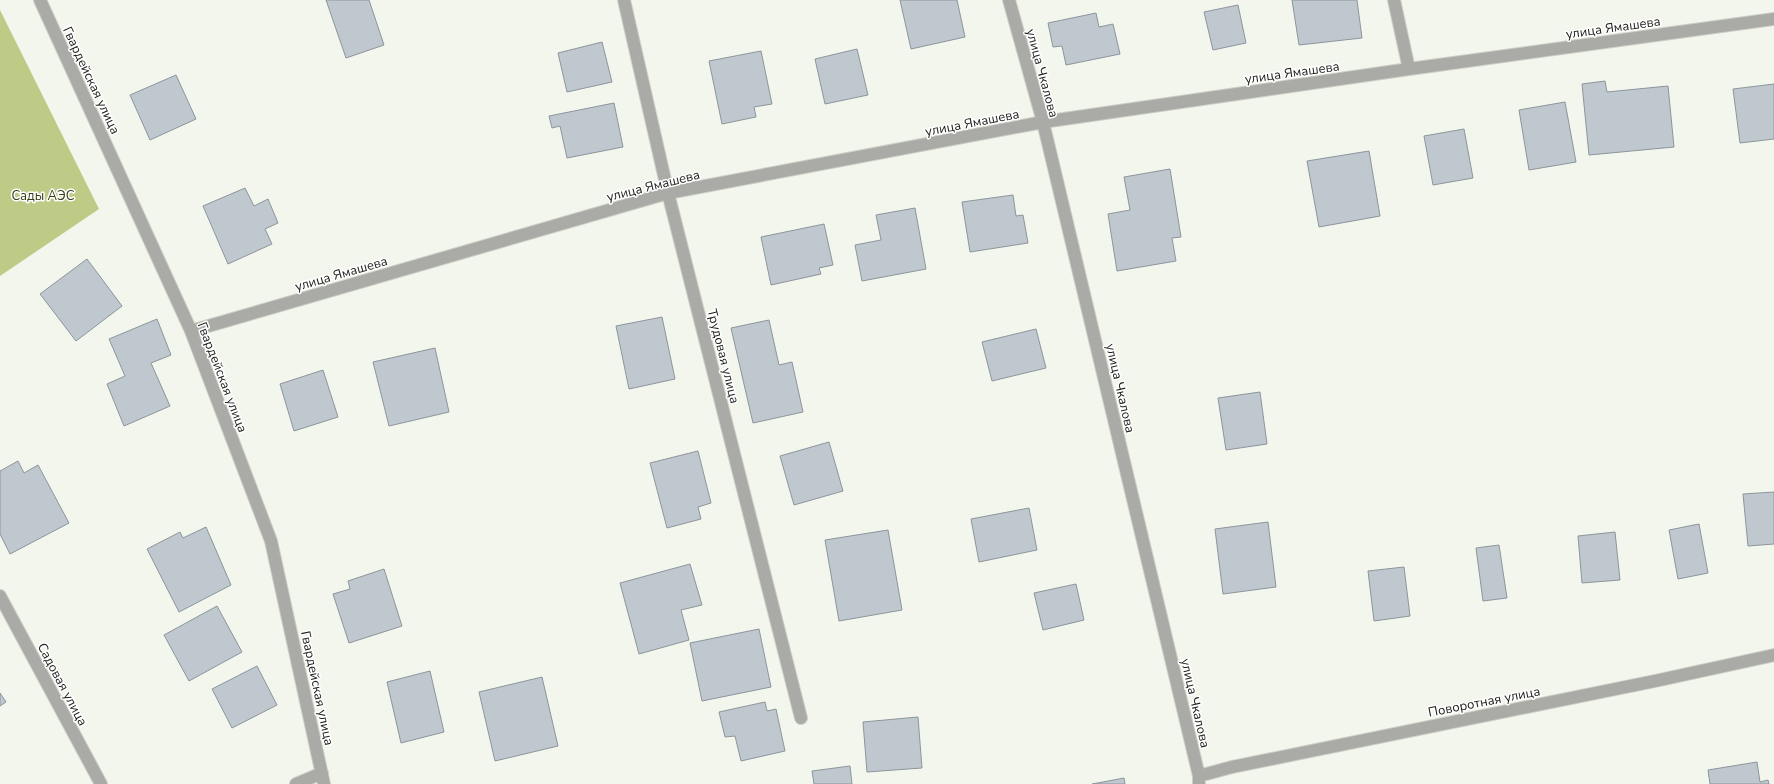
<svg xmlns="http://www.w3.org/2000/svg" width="1774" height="784" font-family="'Nunito Sans',sans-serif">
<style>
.green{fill:#bdcb87}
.building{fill:#bfc8cf;stroke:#8d959c}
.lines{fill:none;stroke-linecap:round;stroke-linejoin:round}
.minor-casing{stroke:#cdd0c7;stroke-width:14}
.minor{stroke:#aaaba7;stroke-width:12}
.labels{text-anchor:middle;stroke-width:3;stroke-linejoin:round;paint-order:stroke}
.street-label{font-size:13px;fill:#20211e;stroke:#fff}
.park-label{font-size:13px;fill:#363d14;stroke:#fff}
</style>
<rect width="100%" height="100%" fill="#f3f6ec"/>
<path class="green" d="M0 10 99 209 0 276Z"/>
<path class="building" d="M326 0H369L384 45 346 58Z
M900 0H957L965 37 911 49Z
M1292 0H1357L1362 38 1299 45Z
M1238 5 1246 43 1213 50 1204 12Z
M1096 13 1099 27 1113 24 1120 54 1066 65 1062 46 1053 47 1048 23Z
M602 42 612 82 567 92 558 53Z
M857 49 868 95 825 104 815 59Z
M761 51 772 104 754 107 756 117 722 124 709 61Z
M176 75 196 119 150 140 130 95Z
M1605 81 1607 92 1668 86 1674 147 1589 155 1582 84Z
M1774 84V139L1740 143 1733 89Z
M1565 102 1576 162 1529 170 1519 110Z
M614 103 623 147 567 158 560 126 552 128 549 116Z
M1464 129 1473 178 1433 185 1424 136Z
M1369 151 1380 216 1319 227 1307 161Z
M1170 169 1181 237 1172 238 1176 261 1117 271 1108 214 1130 210 1124 177Z
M245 188 254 206 268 199 278 223 265 229 272 244 228 264 203 206Z
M1013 195 1016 216 1023 215 1028 243 970 252 962 202Z
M915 208 926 269 862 281 855 245 881 240 876 215Z
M824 224 833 265 819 268 821 274 771 285 761 237Z
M87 259 122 306 76 341 40 294Z
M662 317 675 379 629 389 616 326Z
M157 319 171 355 151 363 170 406 124 426 107 384 125 376 109 339Z
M769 320 779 365 792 362 803 412 753 423 731 328Z
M1036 329 1046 368 992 381 982 342Z
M435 348 449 412 389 426 373 362Z
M323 370 338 417 294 431 280 384Z
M1260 392 1267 444 1226 450 1218 398Z
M829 442 843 491 794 505 780 456Z
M698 451 711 503 698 507 701 519 667 528 650 463Z
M18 461 24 473 38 465 69 523 10 554 0 534V471Z
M1774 492V544L1748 546 1743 494Z
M1029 508 1037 550 979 562 971 519Z
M1268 522 1276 587 1223 594 1215 529Z
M1699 524 1708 573 1678 579 1669 530Z
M206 527 231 585 179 612 147 549 180 532 183 538Z
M888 530 902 610 839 621 825 540Z
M1615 532 1620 580 1582 583 1578 536Z
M1499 545 1507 598 1483 601 1476 548Z
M690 564 702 605 681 610 689 640 639 654 620 583Z
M1404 567 1410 616 1374 621 1368 571Z
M384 569 402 626 349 643 333 594 350 589 348 581Z
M1076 584 1084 620 1043 630 1034 593Z
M217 606 242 652 189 681 164 635Z
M759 629 771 687 702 701 690 643Z
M257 666 277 705 232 728 212 689Z
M430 671 444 732 401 743 387 682Z
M542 677 558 746 495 761 479 692Z
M0 693 6 702 0 706Z
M765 702 767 711 776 709 785 751 741 761 735 736 725 737 719 712Z
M918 717 922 768 867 772 863 722Z
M1757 762 1760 782 1768 780 1769 784H1710L1708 770Z
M850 766 852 784H814L812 771Z
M1124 778 1125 784H1092Z"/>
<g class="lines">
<g class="minor-casing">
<path id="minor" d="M40 0 191 331 271 541 324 784
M624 0 668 193 801 718
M1009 0 1043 122 1199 776V784
M1394 0 1409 69
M191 331 668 193 1043 122 1409 69 1774 19
M0 596 101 784
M1199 776 1232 767 1655 681 1774 655
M296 784 322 773"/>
</g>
<use href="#minor" class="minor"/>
</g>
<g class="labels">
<g class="street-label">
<text transform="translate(1613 27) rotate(-8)" y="5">улица Ямашева</text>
<text transform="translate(1292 72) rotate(-8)" y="5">улица Ямашева</text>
<text transform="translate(1043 73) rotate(75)" y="5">улица Чкалова</text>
<text transform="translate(92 80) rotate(65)" y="5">Гвардейская улица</text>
<text transform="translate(972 122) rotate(-11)" y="5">улица Ямашева</text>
<text transform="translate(653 185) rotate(-14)" y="5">улица Ямашева</text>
<text transform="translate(341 273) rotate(-16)" y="5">улица Ямашева</text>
<text transform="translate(724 356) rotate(76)" y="5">Трудовая улица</text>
<text transform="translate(223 377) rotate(69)" y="5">Гвардейская улица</text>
<text transform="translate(1121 388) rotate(77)" y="5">улица Чкалова</text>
<text transform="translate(63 684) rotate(62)" y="5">Садовая улица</text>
<text transform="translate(318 688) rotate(78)" y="5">Гвардейская улица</text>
<text transform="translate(1484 701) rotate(-11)" y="5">Поворотная улица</text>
<text transform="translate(1196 703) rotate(77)" y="5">улица Чкалова</text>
</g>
<g class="park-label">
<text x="43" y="200">Сады АЭС</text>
</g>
</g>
</svg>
